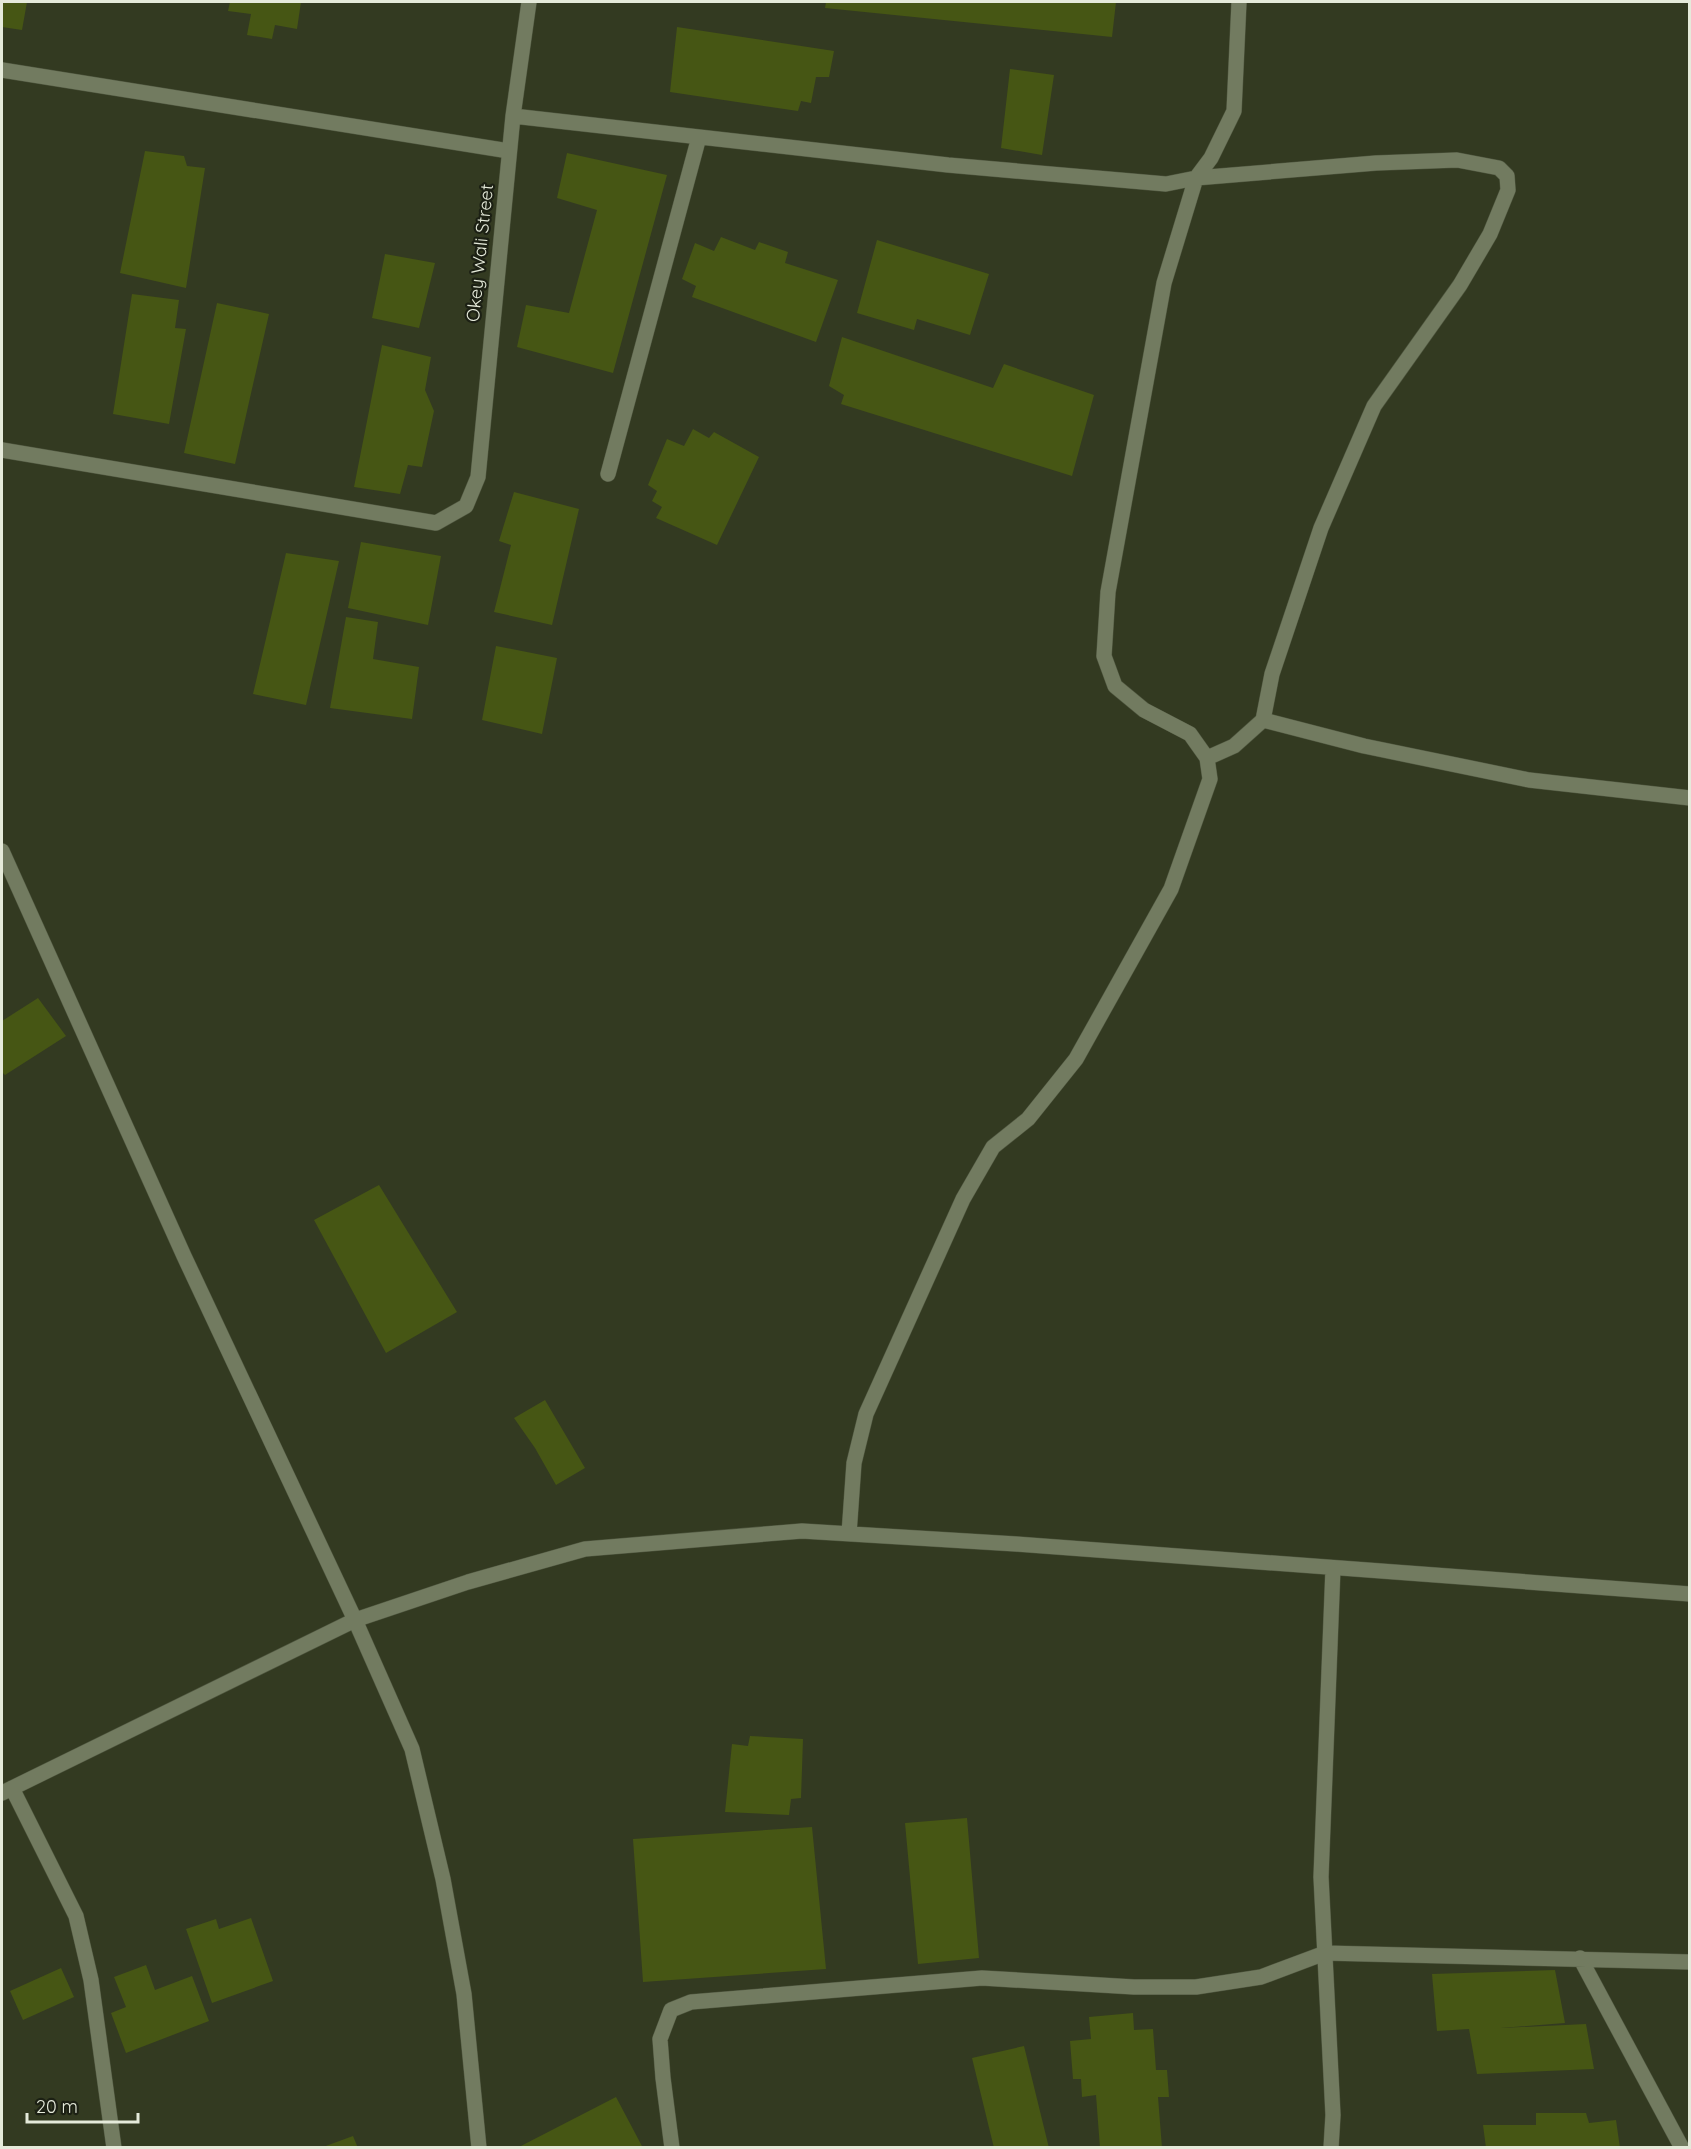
<svg xmlns="http://www.w3.org/2000/svg" width="1691" height="2149" font-family="Quicksand,sans-serif">
<style>
.building{fill:#465614}
.lines{fill:none;stroke-linecap:round;stroke-linejoin:round}
.minor-casing{stroke:#4f563f;stroke-width:16}
.minor{stroke:#727b60;stroke-width:15}
.labels{text-anchor:middle;stroke-width:4.5;stroke-linejoin:round;paint-order:stroke}
.street-label{font-size:18px;fill:#e5eada;stroke:#1c2014}
</style>
<rect width="100%" height="100%" fill="#333a21"/>
<path class="building" d="M2 2H27L22 30 2 27Z
M230 2H301L297 29 275 25 272 39 247 35 251 14 228 11Z
M826 2H1116L1112 37 825 8Z
M677 27 834 51 829 77H816L811 103 801 101 798 111 670 92Z
M1010 69 1054 75 1042 155 1001 148Z
M145 151 184 156 187 166 205 168 186 288 120 273Z
M567 153 667 175 613 373 517 347 526 305 569 313 597 210 557 198Z
M721 237 755 250 759 242 788 252 785 263 838 280 816 342 692 297 696 286 682 279 695 243 714 251Z
M877 240 989 274 970 335 917 319 914 330 857 313Z
M385 254 435 263 419 328 372 318Z
M132 294 179 300 175 328 186 329 169 424 113 414Z
M217 303 269 314 235 464 184 453Z
M842 337 993 388 1004 364 1094 395 1072 476 841 404 844 395 829 386Z
M382 345 431 357 425 390 434 411 422 467 408 465 400 494 354 487Z
M693 429 709 438 714 432 759 457 717 545 656 518 662 507 652 501 657 491 648 485 667 439 684 446Z
M514 492 579 509 552 625 494 612 511 545 499 541Z
M361 542 441 556 428 625 348 608Z
M286 553 339 561 306 705 253 694Z
M346 617 378 622 373 659 419 667 412 719 330 708Z
M496 646 557 658 542 734 482 720Z
M38 998 66 1036 5 1075 2 1072V1021Z
M379 1185 457 1312 386 1353 314 1220Z
M545 1400 585 1468 556 1485 535 1448 514 1418Z
M750 1736 803 1739 801 1798 791 1799 789 1815 725 1812 732 1744 748 1746Z
M967 1818 979 1958 918 1964 905 1823Z
M812 1827 826 1969 643 1982 633 1839Z
M251 1918 273 1981 212 2003 186 1929 216 1919 219 1929Z
M146 1965 155 1990 192 1976 209 2021 126 2053 111 2013 126 2007 114 1977Z
M61 1968 74 1997 23 2020 10 1991Z
M1555 1970 1565 2023 1501 2028 1586 2024 1594 2069 1477 2074 1469 2029 1437 2031 1432 1974Z
M1133 2013 1134 2030 1153 2029 1156 2070H1167L1169 2097H1158L1162 2148H1100L1096 2095 1082 2097 1081 2079H1073L1070 2041 1091 2039 1089 2017Z
M1024 2046 1049 2148H994L972 2058Z
M616 2097 643 2148H517Z
M1536 2113H1586L1589 2123 1616 2120 1620 2148H1486L1483 2125H1536Z
M353 2136 358 2148H323V2147Z"/>
<g class="lines">
<g class="minor-casing">
<path id="minor" d="M2 70 509 151
M513 116 948 165 1166 184 1196 178 1376 163 1457 160 1499 168 1507 176 1508 190 1490 234 1460 285 1374 406 1321 528 1272 674 1263 720 1234 746 1207 758
M2 450 436 523 466 506 478 477 513 116 529 2
M608 474 699 137
M1263 720 1364 746 1529 780 1690 798
M2 851 184 1256 355 1620 412 1749 443 1879 464 1994 479 2148
M849 1534 854 1463 866 1414 963 1199 993 1147 1028 1119 1076 1059 1171 889 1210 779 1207 758 1190 734 1144 710 1115 686 1104 656 1108 592 1164 283 1196 178 1211 158 1234 111 1239 2
M12 1788 76 1916 91 1980 114 2148
M2 1793 355 1620 468 1582 585 1549 802 1531 1016 1544 1690 1594
M1580 1958 1682 2148
M672 2148 663 2078 660 2039 671 2010 691 2002 982 1978 1134 1987H1196L1261 1977 1325 1953 1690 1962
M1331 2148 1333 2115 1321 1877 1333 1568"/>
</g>
<use href="#minor" class="minor"/>
</g>
<g class="labels">
<g class="street-label">
<text transform="translate(480 253) rotate(-84)" y="6">Okey Wali Street</text>
</g>
</g>
<rect width="1691" height="2149" fill="none" stroke="#e5eada" stroke-width="6"/>
<path d="M27 2113v9h111v-9" fill="none" stroke="#e5eada" stroke-width="3"/>
<text x="36" y="2113" font-size="18" fill="#e5eada" stroke="#1c2014" stroke-width="4.5" paint-order="stroke">20 m</text>
</svg>
